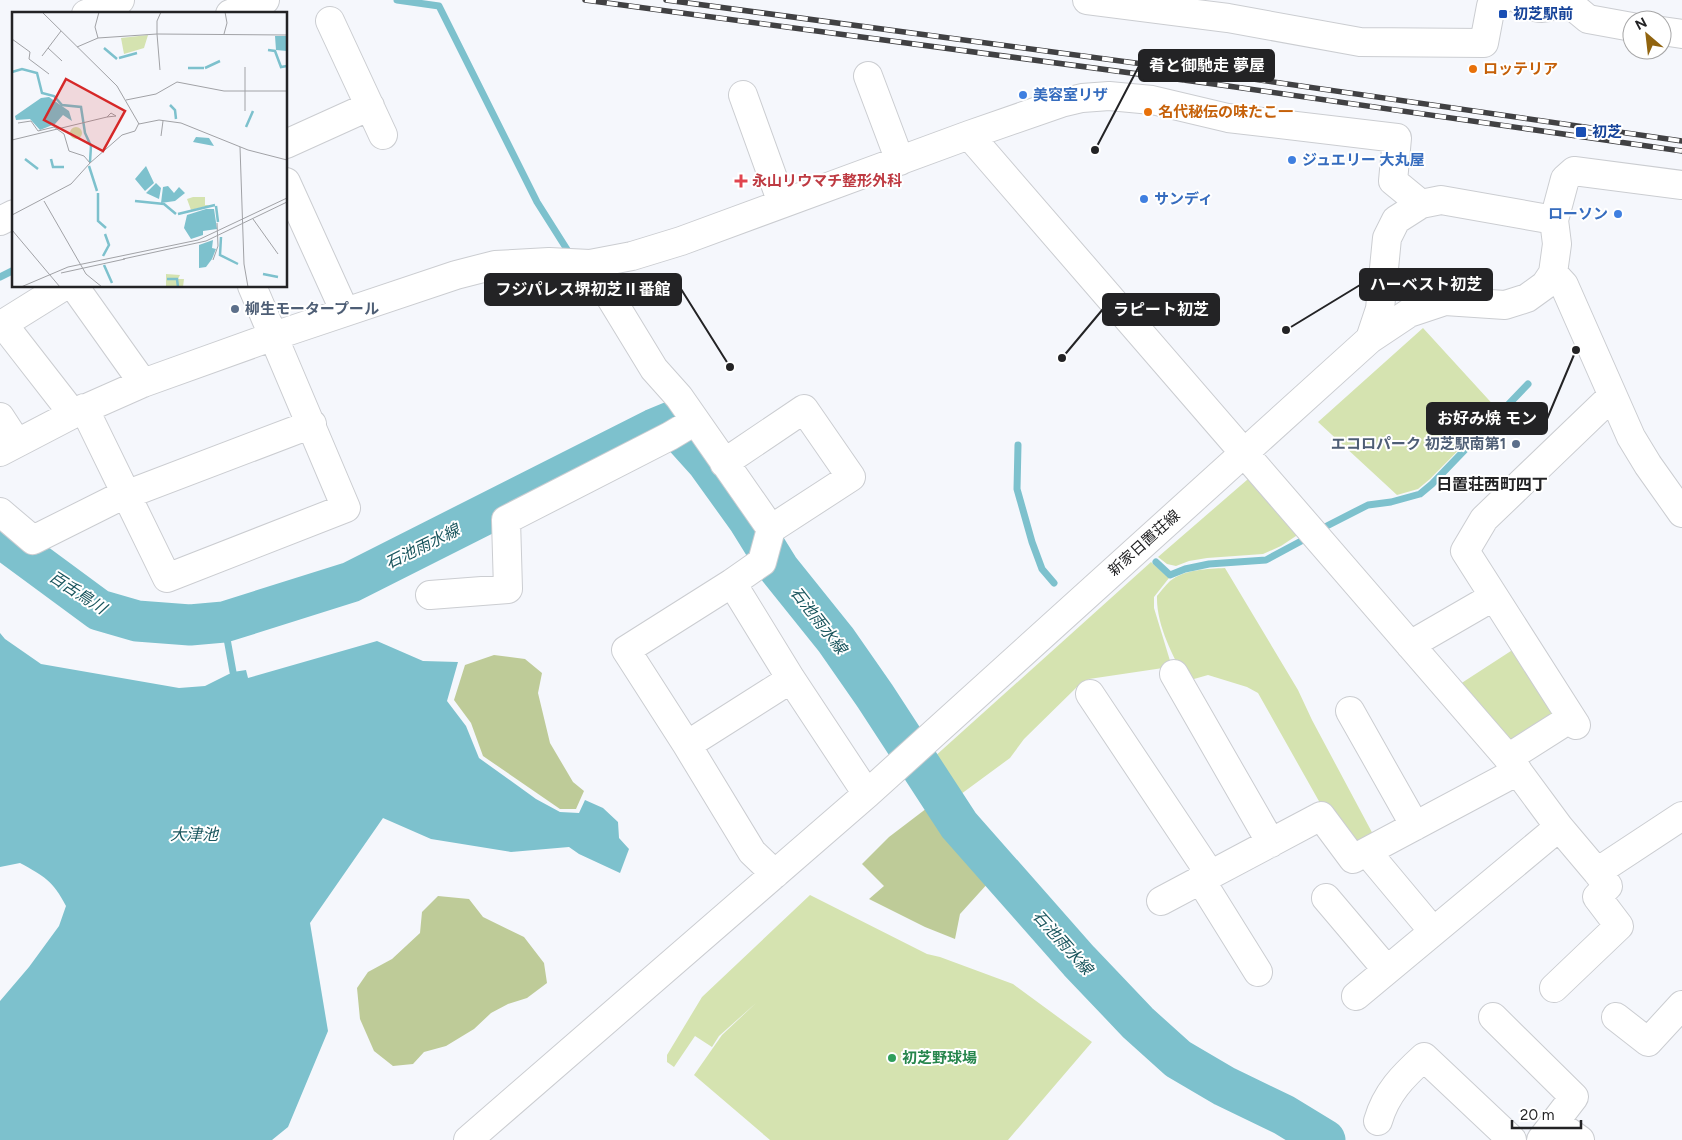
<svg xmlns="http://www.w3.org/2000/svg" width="1682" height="1140" font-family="Figtree,'Noto Sans JP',sans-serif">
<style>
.green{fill:#d5e3b0}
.forest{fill:#becb98}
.water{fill:#7dc1cd}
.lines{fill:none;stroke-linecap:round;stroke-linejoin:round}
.stream{stroke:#7dc1cd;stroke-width:7}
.river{stroke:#7dc1cd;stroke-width:41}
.minor-casing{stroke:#cbcdd1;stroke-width:30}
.minor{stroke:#fff;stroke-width:28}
.rail-casing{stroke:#414143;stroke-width:5.5}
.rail{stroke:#fff;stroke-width:4;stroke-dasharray:11;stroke-linecap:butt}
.transit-dot{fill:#1a4fb4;stroke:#fff;stroke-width:2}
.food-dot{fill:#e8710a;stroke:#fff;stroke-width:2}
.shop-dot{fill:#3f7fe0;stroke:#fff;stroke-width:2}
.health-dot{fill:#e0444e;stroke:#fff;stroke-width:2}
.service-dot{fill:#5c6f8a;stroke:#fff;stroke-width:2}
.leisure-dot{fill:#2e9e5b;stroke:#fff;stroke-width:2}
.labels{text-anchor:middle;stroke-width:4;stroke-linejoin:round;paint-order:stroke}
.transit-label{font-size:15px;font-weight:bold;fill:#164399;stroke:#fff;text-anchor:start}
.food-label{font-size:15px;font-weight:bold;fill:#c56008;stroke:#fff;text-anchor:start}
.shop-label{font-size:15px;font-weight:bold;fill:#366cbe;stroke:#fff;text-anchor:start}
.health-label{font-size:15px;font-weight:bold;fill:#be3a42;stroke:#fff;text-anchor:start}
.service-label{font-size:15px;font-weight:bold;fill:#4e5e75;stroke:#fff;text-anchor:start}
.street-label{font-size:15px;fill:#232325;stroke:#fff}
.leisure-label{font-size:15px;font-weight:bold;fill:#27864d;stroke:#fff;text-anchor:start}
.neighbourhood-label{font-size:16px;font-weight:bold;fill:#232325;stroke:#fff}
.water-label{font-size:16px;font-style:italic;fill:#19555d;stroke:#fff}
.inset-river{fill:none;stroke:#7dc1cd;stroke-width:2.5}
.inset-road{fill:none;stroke:#a1a2a6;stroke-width:1}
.view{fill:#d62828;fill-opacity:0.15;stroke:#d62828;stroke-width:2.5}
.inset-edge{fill:none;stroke:#232325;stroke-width:2.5}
.leader{fill:none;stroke:#232325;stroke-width:2}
.callout-dot{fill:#232325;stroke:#fff;stroke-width:2}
.callout{fill:#232325;stroke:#232325;stroke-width:2}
.callout-label{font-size:16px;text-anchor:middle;font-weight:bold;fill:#fff}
</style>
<rect width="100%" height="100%" fill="#f5f7fc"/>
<path class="green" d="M1423 328 1498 410 1430 479 1418 489 1397 495 1318 422Z
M1255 473 1305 530 1281 546 1263 554 1207 558 1189 561 1176 566 1167 564 1158 557Z
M1151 562 1169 578 1154 597V608L1171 664 1163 668 1089 679 1079 685 1024 739 1010 758 957 797 933 758Z
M1225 568 1298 690 1312 720 1375 838 1351 845 1320 803 1258 693 1247 687 1208 675 1187 681C1173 657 1156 624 1157 596 1161 591 1165 586 1170 581 1185 569 1208 569 1225 568Z
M1514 649 1554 711 1552 719 1512 744 1457 686Z
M810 895 927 954 940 957 1013 984 1092 1042 1008 1140H770L694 1075 722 1035 756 1003 719 1036 712 1047 695 1036 674 1067 667 1062V1055L702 997Z"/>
<path class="forest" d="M494 655 525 659 542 673 538 693 550 743 573 782 584 791 576 809H560L483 756 471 723 454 700 465 665Z
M931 805 959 846 989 882 960 914 955 939 925 927 869 899 884 886 862 864 889 837Z
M438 896 469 899 483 917 524 937 544 963 547 983 527 998 508 1004 491 1013 474 1029 446 1046 424 1052 413 1064 393 1066 374 1051 360 1019 357 988 368 972 392 959 420 933 422 912Z"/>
<path class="water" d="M0 633 5 639 41 664 179 688 205 686 233 672 246 670 248 678 377 641 423 661 458 662 447 701 466 726 479 758 536 799 560 812 579 813 585 800 603 808 618 822 619 838 629 849 620 873 579 854 569 847 511 852 431 839 383 818 310 923 328 1031 288 1127 272 1140H0V1001L29 967 59 926 66 906C53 881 44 876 20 863L0 867Z"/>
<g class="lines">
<path class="stream" d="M397 0 439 6 537 202 568 251
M0 277 14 270
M1018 445 1017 489 1032 542 1042 569 1054 583
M1319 530 1368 505 1391 502 1420 494 1432 484 1528 384
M1156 562 1170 575 1185 569 1209 564 1266 560 1305 539
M224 622 233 672"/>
<path class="river" d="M0 537 99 610 137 621 190 625 224 622 351 582 654 429 671 422 707 462 748 519 779 569 836 640 875 696 959 825 1079 961 1138 1023 1178 1059 1224 1086 1284 1115 1325 1140"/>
<g class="minor-casing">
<path id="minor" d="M1087 0 1228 18 1360 42 1484 43 1491 6 1501 0
M1520 0C1535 10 1548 11 1562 0
M1565 0 1588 19 1632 27
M86 14 120 0
M230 14 265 0
M330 21 383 135
M1662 31 1682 34
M868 76 900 161
M743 95 782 203
M969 135 1508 758 1559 827 1597 872 1682 816
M286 144 370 106
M286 182 345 312
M1554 220 1565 179 1574 171 1682 185
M0 221 14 214
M590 264 654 369 679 397 771 529 762 562 732 583 626 650 687 745 752 852 775 874
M1553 273 1564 285 1631 437 1648 465 1682 513
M64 286 3 324 73 414
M74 286 143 383
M84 408 167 578 346 508 252 286
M0 417 17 443
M0 452 73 414 143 383 274 336 456 275 495 265 549 262 590 264 632 256 681 241 969 135 1061 103 1082 98 1109 96 1152 100 1228 118 1397 138 1393 181 1421 204
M724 463 804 409 851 477 771 529
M0 512 33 540 115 499 312 424
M732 583 791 679 867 794
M430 595 508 589 506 520 670 436 695 421
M1410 645 1493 597
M1174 674 1271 843
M1090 694 1210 874
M1350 711 1415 826
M1576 725 1465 551 1484 519 1612 396
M687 745 791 679
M1508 758 1571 718
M1367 852 1433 931
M1200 879 1258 972
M1326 898 1387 970
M1161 901 1321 816 1353 859 1518 771
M1554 988 1619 926 1597 897 1608 886 1597 872
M1356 996 1559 827
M1493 1017 1574 1097 1541 1140
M1616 1017 1648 1042 1682 1005
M1378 1121C1386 1093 1403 1076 1424 1057L1512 1140
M1555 1122 1580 1140
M468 1140 867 794 1370 339 1409 313 1445 301 1505 305 1527 298 1545 285 1553 273 1557 244 1554 220 1441 200 1421 204 1396 220 1387 238 1380 309 1370 339"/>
</g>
<use href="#minor" class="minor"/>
<g class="rail-casing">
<path id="rail" d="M585 0 1221 85 1682 151
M666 0 1225 75 1682 141"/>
</g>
<use href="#rail" class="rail"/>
</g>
<g class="transit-dot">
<rect x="1498" y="9" width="10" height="10" rx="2.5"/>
<rect x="1575" y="126" width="12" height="12" rx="2.5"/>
</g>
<g class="food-dot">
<circle cx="1473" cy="69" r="5"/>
<circle cx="1148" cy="112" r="5"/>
</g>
<g class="shop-dot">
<circle cx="1023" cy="95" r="5"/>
<circle cx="1292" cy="160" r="5"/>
<circle cx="1144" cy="199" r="5"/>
<circle cx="1618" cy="214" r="5"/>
</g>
<path class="health-dot" d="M738.5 173.5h5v5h5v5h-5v5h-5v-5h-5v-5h5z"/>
<g class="service-dot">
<circle cx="235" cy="309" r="5"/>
<circle cx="1516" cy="444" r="5"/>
</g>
<circle class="leisure-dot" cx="892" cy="1058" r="5"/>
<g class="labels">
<g class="transit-label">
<text x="1513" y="19">初芝駅前</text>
<text x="1592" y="137">初芝</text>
</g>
<g class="food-label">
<text x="1483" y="74">ロッテリア</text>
<text x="1158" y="117">名代秘伝の味たこ一</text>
</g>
<g class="shop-label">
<text x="1033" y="100">美容室リザ</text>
<text x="1302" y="165">ジュエリー 大丸屋</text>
<text x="1154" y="204">サンディ</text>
<text x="1608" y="219" text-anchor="end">ローソン</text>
</g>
<g class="health-label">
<text x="752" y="186">永山リウマチ整形外科</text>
</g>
<g class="service-label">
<text x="245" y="314">柳生モータープール</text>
<text x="1506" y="449" text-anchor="end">エコロパーク 初芝駅南第1</text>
</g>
<g class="street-label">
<text transform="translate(1144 543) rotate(-42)" y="5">新家日置荘線</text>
</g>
<g class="leisure-label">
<text x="902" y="1063">初芝野球場</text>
</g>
<g class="neighbourhood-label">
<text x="1492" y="490">日置荘西町四丁</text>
</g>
<g class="water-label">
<text transform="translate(422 546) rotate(-26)" y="6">石池雨水線</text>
<text transform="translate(78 592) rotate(33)" y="6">百舌鳥川</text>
<text transform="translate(819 620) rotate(52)" y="6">石池雨水線</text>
<text x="194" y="840">大津池</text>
<text transform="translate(1063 942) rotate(48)" y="6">石池雨水線</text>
</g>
</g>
<g transform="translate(12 12)">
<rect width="275" height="275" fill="#f5f7fc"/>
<path d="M136 23 132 36 112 42 109 26ZM58 121a6 6 0 1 1 12 0a6 6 0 1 1-12 0ZM181 185H193V193H199L179 198 175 187ZM154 262 168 263 166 267H172L171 275H154Z" fill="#d5e3b0"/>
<path d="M263 24H275V39L264 38ZM37 85 57 99 60 109 51 103 43 112 28 118 18 107 4 108 3 104 29 86ZM184 125 197 126 202 134 181 130ZM134 154 142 171 133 179 123 167ZM144 171 149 176 147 187 134 181ZM156 174 162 181 167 175 173 181 163 189 149 191 151 175ZM194 197H202L205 217 191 219V223L179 227 172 216 175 203ZM201 228 200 236 204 237 200 247 194 255 187 256V233Z" fill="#7dc1cd"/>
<path class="inset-river" d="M92 36 105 47M256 38 263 39 269 55 275 54M107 46 125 41M176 56H192M193 56 208 49M0 60 10 57 25 61 30 81 42 84 50 93 69 95 73 121 79 134 78 150M158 93 163 98 164 107M234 115 241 99M13 147 26 157M39 147 41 155H52M77 154 85 179M86 181V209L94 216M123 189 152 192 164 202M204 194 206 210M166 202 203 193M209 225 208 243 226 252M91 244 97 233 93 222M92 253 100 271M251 262 266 265M155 267H165L166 275"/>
<path class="inset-road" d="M30 0 105 74 127 112 147 108 169 111 236 138 275 148M212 22 215 11 213 0M86 26 83 15 87 0M0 27 18 40 17 47 37 62M65 35 86 26 145 22V9L149 0M36 36 50 49M30 44 49 19M148 58 145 22 275 23M114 88 144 82 165 70 212 79H275M233 99V55M6 111 19 109 26 119 42 115 52 122 57 139 72 144 78 151M149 124 151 109M0 128 95 105 99 101 104 104 95 105M228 135 232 252 236 275M32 189 74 262 90 275M0 203 59 172 78 151 110 123 123 119 127 111M241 207 266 242M0 218 48 275M111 247 194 229 275 190M201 248 206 234 205 211M49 261 113 247M9 275 56 255 186 228 275 186"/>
<path class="view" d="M54 67 113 99 91 139 32 108Z"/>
<rect width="275" height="275" class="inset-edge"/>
</g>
<path class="leader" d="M1095 150L1139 66M1286 330L1360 285M730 367L681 289M1062 358L1103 309M1576 350L1547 419"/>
<g class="callout-dot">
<circle cx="1095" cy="150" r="5"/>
<circle cx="1286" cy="330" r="5"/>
<circle cx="730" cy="367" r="5"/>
<circle cx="1062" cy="358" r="5"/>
<circle cx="1576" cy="350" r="5"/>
</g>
<g class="callout">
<rect x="1139" y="50" width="135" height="31" rx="5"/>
<rect x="1360" y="269" width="132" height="31" rx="5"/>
<rect x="485" y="274" width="196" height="31" rx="5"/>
<rect x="1103" y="294" width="116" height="31" rx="5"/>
<rect x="1427" y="403" width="120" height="31" rx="5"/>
</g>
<g class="callout-label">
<text x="1207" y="71">肴と御馳走 夢屋</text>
<text x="1426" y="290">ハーベスト初芝</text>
<text x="583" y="295">フジパレス堺初芝Ⅱ番館</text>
<text x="1161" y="315">ラピート初芝</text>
<text x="1487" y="424">お好み焼 モン</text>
</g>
<g transform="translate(1647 35) rotate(332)"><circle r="24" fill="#ffffff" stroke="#a7a7a8"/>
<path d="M0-4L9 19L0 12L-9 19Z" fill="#91640f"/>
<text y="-8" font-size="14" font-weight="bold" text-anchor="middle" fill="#232325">N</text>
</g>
<path d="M1512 1120v8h69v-8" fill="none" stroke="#232325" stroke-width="2.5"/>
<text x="1520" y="1120" font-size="15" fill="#232325" stroke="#ffffff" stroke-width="4" paint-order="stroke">20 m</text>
</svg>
